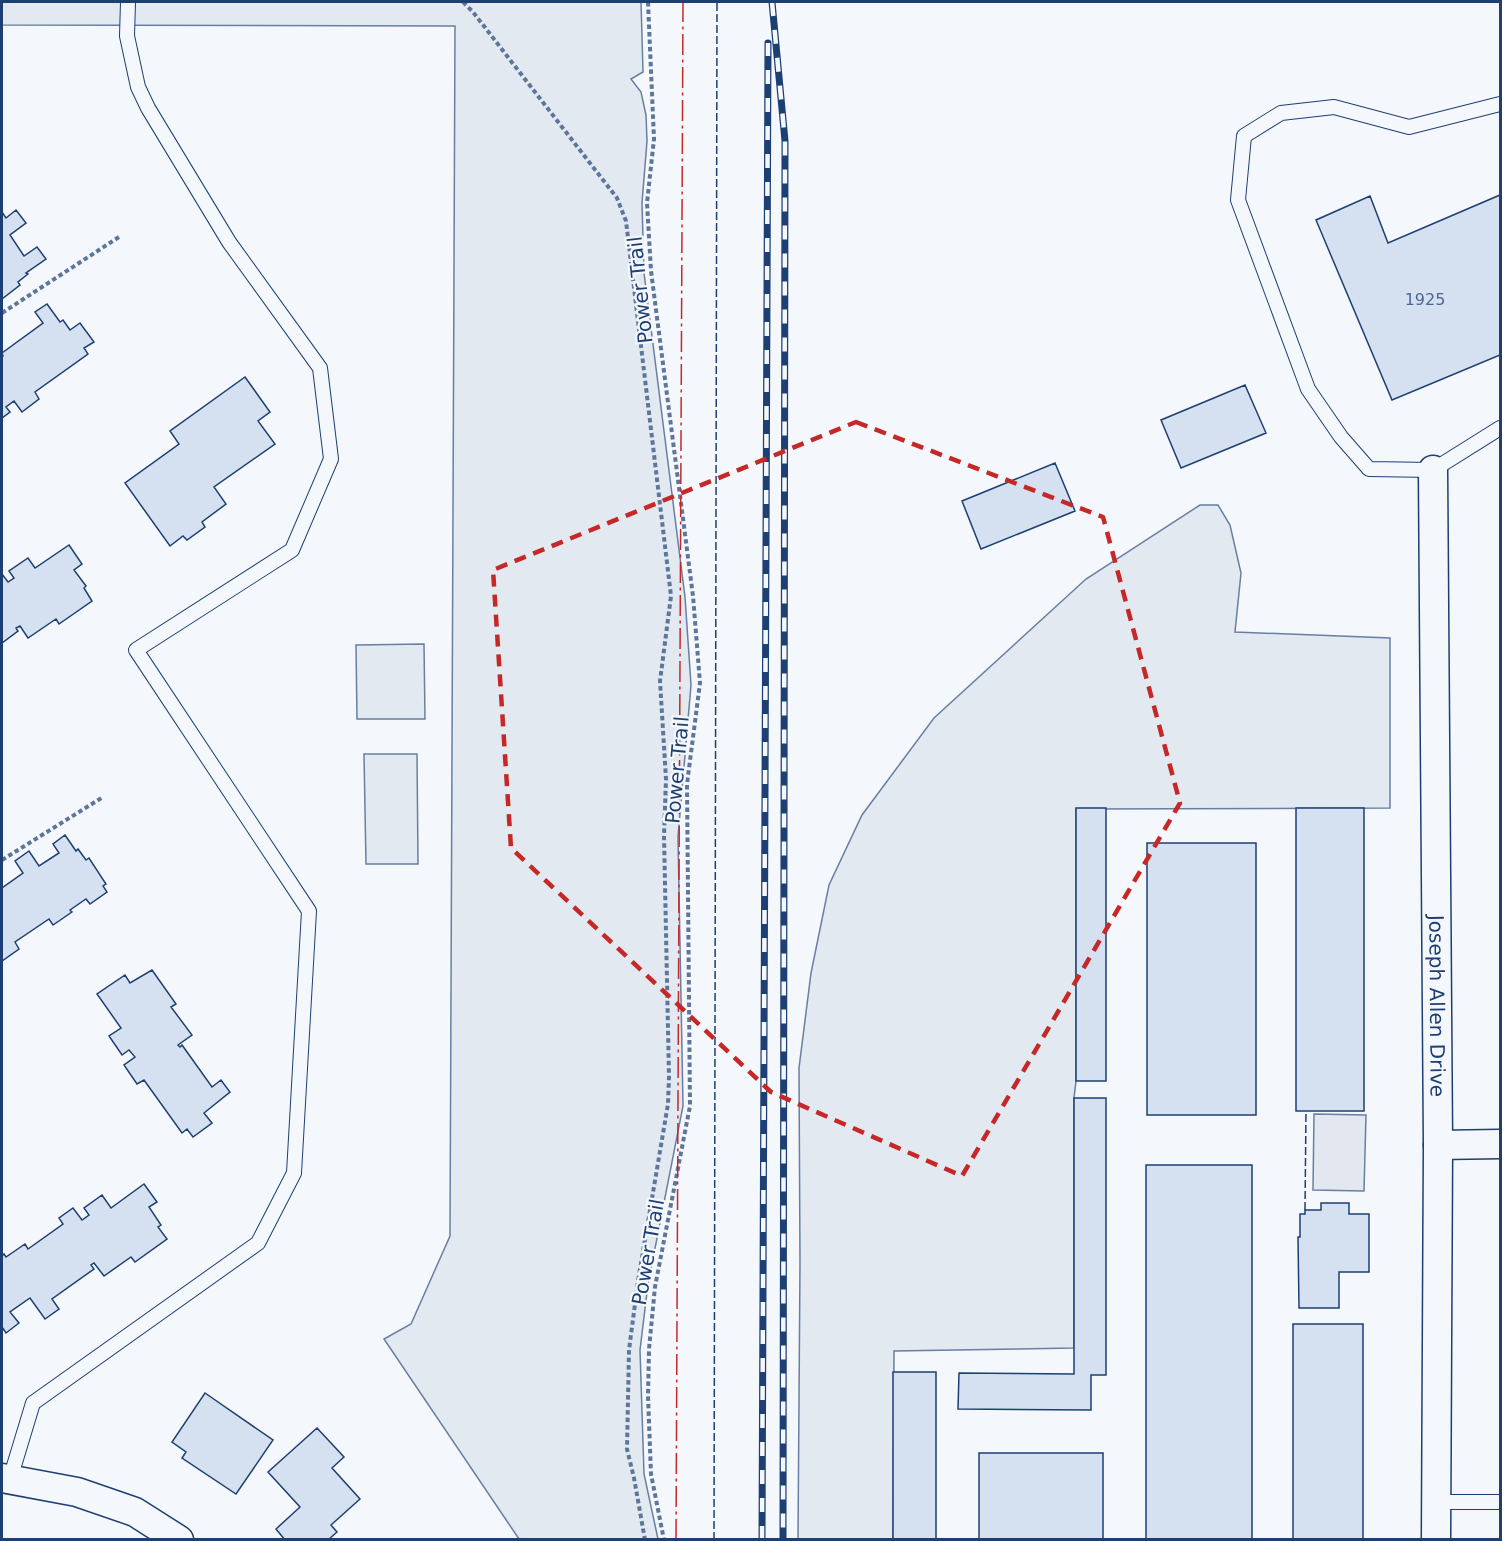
<svg xmlns="http://www.w3.org/2000/svg" width="1502" height="1541" font-family="'DejaVu Sans',sans-serif">
<style>
.green{fill:#e3e9f0;stroke:#687fa3;stroke-width:1.5}
.parking{fill:#e3e8f0;stroke:#687fa3;stroke-width:1.5}
.building{fill:#d5e0f0;stroke:#1d3f73;stroke-width:1.5}
.lines{fill:none;stroke-linecap:round;stroke-linejoin:round}
.service-casing{stroke:#1d3f73;stroke-width:16}
.minor-casing{stroke:#1d3f73;stroke-width:31}
.path{stroke:#5e769c;stroke-width:4;stroke-dasharray:4.5 3;stroke-linecap:butt}
.service{stroke:#f4f7fb;stroke-width:14}
.minor{stroke:#f4f7fb;stroke-width:28}
.rail-casing{stroke:#1d3f73;stroke-width:7}
.rail{stroke:#f4f7fb;stroke-width:4.5;stroke-dasharray:14;stroke-linecap:butt}
.fence{stroke:#1d3f73;stroke-width:1.5;stroke-dasharray:8 3;stroke-linecap:butt}
.power{stroke:#c62828;stroke-width:1.5;stroke-dasharray:21 4.5 3 4.5;stroke-linecap:butt}
.marked{fill:none;stroke:#c62828;stroke-width:4.5;stroke-dasharray:12 8;stroke-linejoin:round}
.labels{text-anchor:middle;stroke-width:4.5;stroke-linejoin:round;paint-order:stroke}
.number-label{font-size:16px;fill:#4b6792}
.street-label{font-size:20px;fill:#1d3f73;stroke:#f4f7fb}
</style>
<rect width="100%" height="100%" fill="#f4f7fb"/>
<path class="green" d="M2 2H641L643 72 631 79 641 92 646 115 647 141 642 203 644 273 685 597 691 685 678 837 683 1106 648 1284 640 1350 644 1474 658 1539H519L384 1339 411 1324 450 1236 455 26 2 25Z
M1200 505H1218L1230 525 1241 573 1235 632 1390 638V808L1076 809V1081L1074 1098V1348L894 1351 893 1539 798 1540 800 1262 799 1068 811 973 829 885 862 815 934 718 1086 579Z
M424 644 425 719H357L356 645Z
M364 754H417L418 864H366Z"/>
<path class="parking" d="M1314 1114 1366 1115 1364 1191 1313 1190Z"/>
<path class="building" d="M1500 195V355L1392 400 1316 220 1370 196 1388 243Z
M16 210 26 223 10 235 24 256 37 247 46 259 26 273 28 274 18 282 20 285 2 299V212L6 218Z
M47 304 60 322 63 320 70 330 80 323 94 342 84 348 88 354 35 392 39 399 22 412 14 401 6 407 10 412 2 418V357L3 356 2 353 43 323 35 312Z
M245 377 270 412 258 421 275 444 214 487 226 504 202 522 205 527 187 540 183 536 170 546 125 483 179 444 170 431Z
M1245 385 1266 433 1181 468 1161 420Z
M1055 463 1075 511 981 549 962 501Z
M69 545 82 564 74 570 86 586 84 588 92 601 59 624 56 619 28 638 20 626 16 628 18 631 2 643V574L8 582 14 578 9 571 28 558 35 568Z
M1076 808H1106V1081H1076Z
M1296 808H1364V1111H1296Z
M65 835 76 851 78 849 86 860 89 858 106 884 103 886 107 892 90 904 86 899 70 910 72 912 53 925 49 919 15 942 19 949 2 961V888L23 873 15 861 29 851 39 866 59 853 53 844Z
M1147 843H1256V1115H1147Z
M152 970 176 1004 171 1007 192 1035 178 1045 180 1047 182 1045 212 1087 221 1080 230 1092 204 1113 212 1123 193 1137 187 1129 182 1133 144 1080 137 1084 124 1065 135 1057 129 1050 122 1055 109 1036 121 1028 97 994 125 975 130 983Z
M1074 1098H1106V1375H1091V1410L958 1409 959 1373 1074 1374Z
M1146 1165H1252V1540H1146Z
M144 1184 157 1202 149 1207 161 1225 158 1227 167 1239 135 1262 131 1257 104 1276 94 1263 91 1265 94 1269 52 1299 59 1309 45 1319 30 1298 10 1312 19 1323 6 1333 2 1327V1256L4 1254 6 1257 25 1244 28 1249 63 1224 59 1218 73 1208 82 1220 89 1215 84 1208 102 1195 111 1208Z
M1321 1203H1349V1214H1369V1272H1339V1308H1299L1298 1237H1300V1214H1305V1210H1321Z
M1293 1324H1363V1540H1293Z
M893 1372H936V1540H893Z
M205 1393 273 1440 236 1494 182 1458 186 1452 172 1442Z
M317 1428 344 1457 332 1468 360 1499 331 1525 337 1532 328 1540H285L276 1529 300 1507 268 1472Z
M979 1453H1103V1540H979Z"/>
<g class="lines">
<g class="service-casing">
<path id="service" d="M1500 104 1409 127 1334 107 1281 113 1244 136 1238 200 1308 389 1341 437 1369 469 1433 470 1500 428
M10 1479 33 1403 258 1243 294 1173 309 911 136 650 292 550 331 459 320 368 229 242 148 108 138 87 127 36 128 2
M1436 1502H1500"/>
</g>
<g class="minor-casing">
<g id="minor">
<path id="s1" d="M1433 470 1438 1145 1436 1540"/>
<path d="M1438 1145 1500 1144"/>
<path d="M2 1478 77 1492 135 1512 179 1540"/>
</g>
</g>
<path class="path" d="M463 2 473 12 617 198 626 221 671 596 660 681 666 779 664 836 669 1077 668 1104 638 1281 629 1350 627 1449 634 1478 645 1540
M648 2 654 139 647 203 651 271 693 596 700 683 687 784 690 1106 655 1287 649 1349 648 1396 651 1474 664 1540
M2 313 119 237
M2 860 103 797"/>
<use href="#service" class="service"/>
<use href="#minor" class="minor"/>
<g class="rail-casing">
<path id="rail" d="M772 2 785 141 783 1540
M762 1540 768 43"/>
</g>
<use href="#rail" class="rail"/>
<path class="fence" d="M1305 1210 1306 1111
M714 1540 717 2"/>
<path class="power" d="M676 1540 683 2"/>
</g>
<path class="marked" d="M856 422 1103 517 1180 803 962 1176 771 1092 511 848 493 570Z"/>
<g class="labels">
<g class="number-label">
<text x="1425" y="305">1925</text>
</g>
<g class="street-label">
<text transform="translate(640 290) rotate(-96)" y="7">Power Trail</text>
<text transform="translate(677 770) rotate(-85)" y="7">Power Trail</text>
<text dy="7" stroke="none"><textPath href="#s1" startOffset="536">Joseph Allen Drive</textPath></text>
<text transform="translate(648 1252) rotate(-80)" y="7">Power Trail</text>
</g>
</g>
<rect width="1502" height="1541" fill="none" stroke="#1d3f73" stroke-width="6"/>
</svg>
